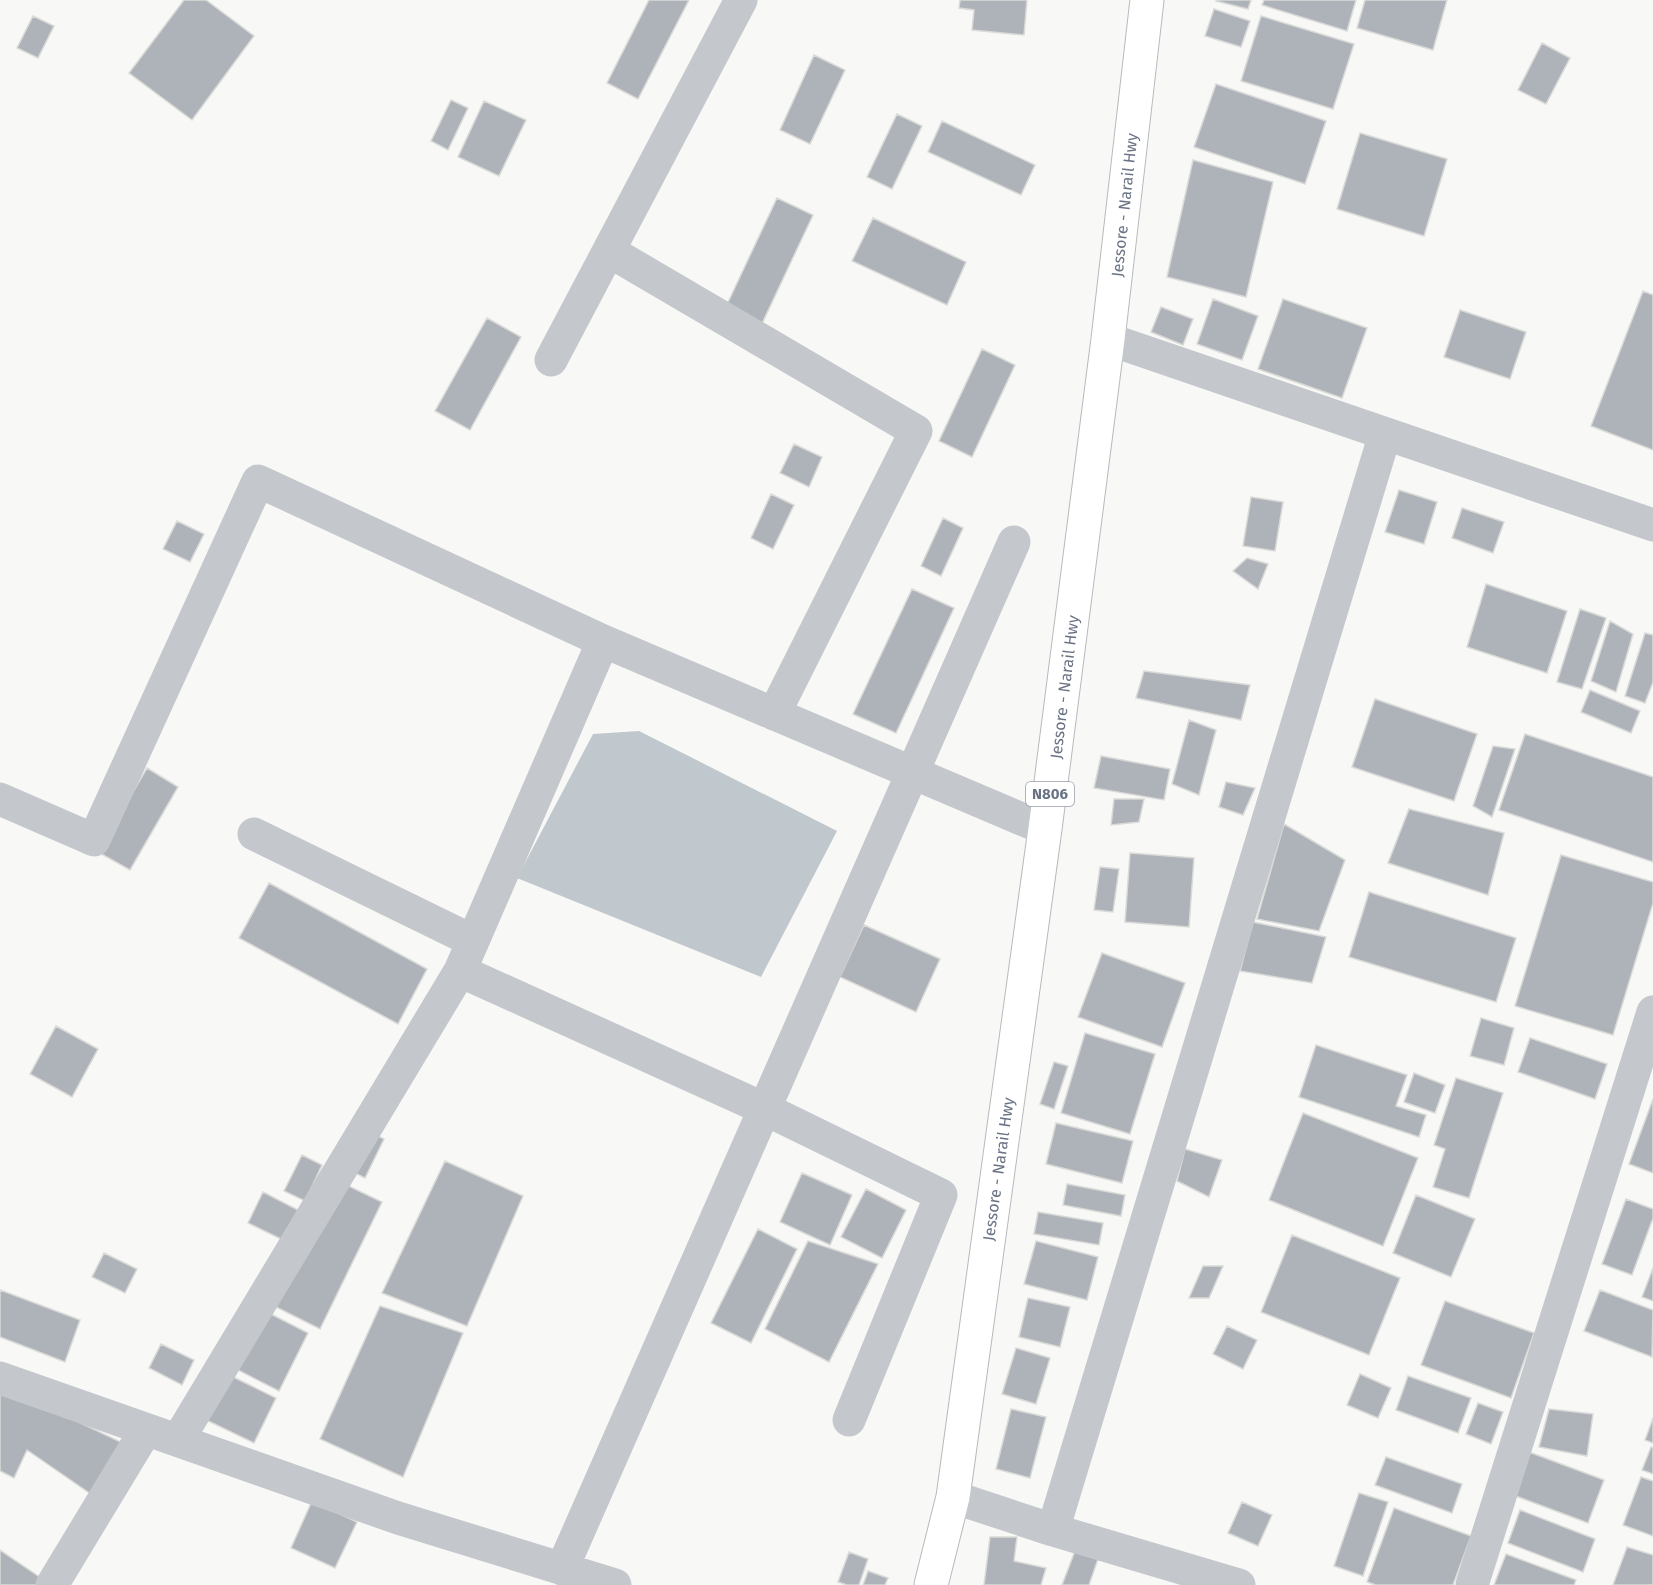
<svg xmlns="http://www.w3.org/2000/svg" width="1653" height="1585" font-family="'Fira Sans',sans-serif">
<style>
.water{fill:#c0c7cd}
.building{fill:#aeb3b9;stroke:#dadad8;stroke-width:1.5}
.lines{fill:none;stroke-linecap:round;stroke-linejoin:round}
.highway-casing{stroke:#b7b9bd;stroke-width:35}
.street{stroke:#c4c7cb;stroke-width:33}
.highway{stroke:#fff;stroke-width:33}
.labels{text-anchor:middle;stroke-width:6;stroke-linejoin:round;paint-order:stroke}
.shield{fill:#fff;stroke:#979da9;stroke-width:1.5}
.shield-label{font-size:15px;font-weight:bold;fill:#6a7384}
.street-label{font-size:16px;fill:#6a7384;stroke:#fff}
</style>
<rect width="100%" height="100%" fill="#f8f8f6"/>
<path class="water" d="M639 731 837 831 761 977 517 878 593 734Z"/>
<path class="building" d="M184 0H206L254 36 192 120 129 73Z
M649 0H689L638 99 607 83Z
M960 0H1027L1024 35 972 30 974 10 959 8Z
M1217 0H1251L1248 9 1216 1Z
M1264 0H1356L1347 31 1262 5Z
M1365 0H1447L1433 50 1357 28Z
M1214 9 1250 21 1241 47 1205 36Z
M33 16 54 26 38 58 17 48Z
M1261 16 1354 44 1333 109 1241 81Z
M1542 43 1570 58 1546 104 1518 90Z
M814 55 845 70 810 144 780 130Z
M1216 84 1326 121 1305 184 1194 147Z
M451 100 468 108 448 150 431 141Z
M484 101 526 120 499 176 458 157Z
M897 114 922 126 892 189 867 177Z
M942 121 1035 165 1021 195 928 152Z
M1360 133 1447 159 1424 236 1337 209Z
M1193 160 1273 182 1246 297 1167 277Z
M777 198 813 215 759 330 723 313Z
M873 218 966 262 947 305 852 261Z
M1643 291 1653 295V450L1591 426Z
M1213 299 1258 316 1242 360 1197 344Z
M1283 299 1367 328 1342 398 1258 369Z
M1161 307 1193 319 1183 345 1151 332Z
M1460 310 1526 332 1510 379 1444 357Z
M487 318 521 337 470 430 435 411Z
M982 349 1015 365 972 457 939 441Z
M794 444 822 457 809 487 780 473Z
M1399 490 1437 502 1424 544 1385 532Z
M771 494 794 505 773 549 751 538Z
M1251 497 1283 502 1275 551 1243 546Z
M1462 508 1504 522 1493 553 1452 538Z
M943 518 963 528 941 576 921 566Z
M177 521 204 534 190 562 163 549Z
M1247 558 1268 564 1258 589 1233 571Z
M1486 584 1567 611 1547 673 1467 647Z
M912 589 954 608 896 733 853 714Z
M1580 609 1606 618 1582 689 1557 682Z
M1610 621 1633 634 1616 692 1591 681Z
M1645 633 1653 635V682L1645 703 1625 696Z
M1144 671 1250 685 1241 720 1136 698Z
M1590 690 1640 711 1631 733 1581 712Z
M1375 699 1477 734 1454 801 1352 767Z
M1189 720 1216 730 1199 795 1172 784Z
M1525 734 1653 777V862L1499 810Z
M1493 746 1515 749 1492 817 1473 806Z
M1101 756 1170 769 1164 800 1094 788Z
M147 768 178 787 130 870 98 852Z
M1226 782 1255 788 1243 815 1219 807Z
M1114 799H1144L1139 822 1111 825Z
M1409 809 1504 833 1488 895 1388 863Z
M1284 824 1345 860 1319 931 1257 919Z
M1130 853 1194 858 1189 927 1125 922Z
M1561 855 1653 882V903L1613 1035 1515 1006Z
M1100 867 1119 869 1113 912 1094 910Z
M269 883 427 969 398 1024 239 938Z
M1369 892 1516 938 1496 1002 1349 957Z
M1253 922 1326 937 1312 983 1240 971Z
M864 925 940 959 916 1012 840 977Z
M1102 953 1185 983 1162 1047 1078 1017Z
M1481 1018 1514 1028 1504 1065 1470 1056Z
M56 1026 98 1049 72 1097 30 1074Z
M1085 1033 1155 1054 1130 1134 1061 1113Z
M1530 1038 1607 1064 1595 1099 1518 1072Z
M1316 1045 1407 1075 1396 1106 1426 1115 1419 1137 1299 1097Z
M1054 1062 1068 1066 1054 1109 1040 1104Z
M1414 1073 1445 1085 1435 1113 1404 1102Z
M1456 1078 1503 1093 1469 1198 1433 1187 1445 1149 1434 1145Z
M1653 1099V1173L1629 1164Z
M1303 1113 1418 1158 1383 1246 1269 1200Z
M1056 1123 1133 1141 1122 1183 1046 1164Z
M357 1125 384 1139 365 1178 337 1164Z
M1185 1149 1222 1160 1209 1197 1177 1181Z
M302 1155 322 1165 305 1201 284 1191Z
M445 1161 523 1196 467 1326 382 1293Z
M802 1173 852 1195 830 1245 780 1222Z
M330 1177 382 1202 320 1329 268 1303Z
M1067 1184 1125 1195 1121 1216 1063 1205Z
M866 1189 906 1210 882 1258 841 1237Z
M263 1192 298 1210 283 1240 248 1223Z
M1416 1195 1475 1219 1451 1277 1393 1253Z
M1626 1199 1653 1209V1218L1632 1275 1602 1264Z
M1038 1212 1103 1223 1099 1245 1034 1234Z
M758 1229 797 1249 751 1343 711 1323Z
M1292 1235 1400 1278 1369 1355 1261 1312Z
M808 1241 878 1264 829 1362 765 1329Z
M1036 1241 1098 1257 1087 1300 1024 1284Z
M104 1253 137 1269 125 1293 92 1277Z
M1203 1266H1223L1209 1298H1189Z
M1653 1268V1301L1642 1297Z
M0 1290 80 1320 65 1362 0 1337Z
M1600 1290 1653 1310 1652 1357 1584 1331Z
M1028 1298 1070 1307 1060 1347 1019 1337Z
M1445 1301 1534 1333 1511 1398 1421 1365Z
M380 1306 463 1333 403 1477 320 1439Z
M263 1310 308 1333 279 1391 234 1368Z
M1227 1326 1257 1340 1243 1369 1213 1354Z
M161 1344 194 1360 182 1385 149 1368Z
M1016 1348 1050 1358 1036 1404 1002 1394Z
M225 1373 276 1398 254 1443 202 1418Z
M1360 1374 1391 1388 1378 1418 1347 1405Z
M1408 1376 1471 1398 1458 1433 1396 1410Z
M5 1387 127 1445 101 1501 27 1450 14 1478 0 1471V1396Z
M1478 1403 1503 1412 1491 1444 1466 1434Z
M1011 1409 1046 1417 1030 1478 996 1469Z
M1549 1409 1593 1414 1587 1456 1539 1447Z
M1653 1418V1443L1645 1440Z
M1651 1447 1653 1448V1474L1642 1470Z
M1529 1452 1604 1480 1588 1523 1513 1495Z
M1386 1457 1462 1484 1452 1513 1375 1485Z
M1641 1477 1653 1481V1536L1623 1525Z
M1359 1493 1388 1502 1363 1576 1334 1566Z
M312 1501 357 1522 335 1568 291 1548Z
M1242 1502 1272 1515 1258 1546 1228 1533Z
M1394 1508 1471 1536 1453 1585H1376L1367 1582Z
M1520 1510 1595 1539 1583 1572 1508 1543Z
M990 1537H1017L1014 1561 1046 1568 1041 1585H984Z
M1627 1547 1653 1555V1585H1613Z
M0 1550 44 1580 41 1585H0Z
M1075 1551 1098 1559 1089 1585H1062Z
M849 1552 868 1559 859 1585H847L838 1582Z
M1506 1554 1576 1580 1574 1585H1494Z
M868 1571 888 1578 885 1585H863Z"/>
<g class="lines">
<g class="highway-casing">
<path id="highway" d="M931 1585 953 1497 1045 829 1108 339 1147 0"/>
</g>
<path class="street" d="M609 251 916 431 774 714
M1108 339 1653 525
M551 360 741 0
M603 641 460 971 765 1109 941 1195 849 1420
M0 799 94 840 258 481 603 641 1045 829
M254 834 473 941
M0 1378 398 1518 615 1585
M178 1440 460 971
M953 1497 1053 1530 1239 1585
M1053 1530 1385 434
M562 1569 1014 542
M52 1585 141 1438
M1472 1585 1653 1012"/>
<use href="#highway" class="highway"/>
</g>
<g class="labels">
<rect class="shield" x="1026" y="782" width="48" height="24" rx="4.5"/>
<g class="shield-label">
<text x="1050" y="799">N806</text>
</g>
<g class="street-label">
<text transform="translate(1124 205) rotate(-84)" y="6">Jessore - Narail Hwy</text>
<text transform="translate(1064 687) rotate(-83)" y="6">Jessore - Narail Hwy</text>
<text transform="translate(998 1169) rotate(-82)" y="6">Jessore - Narail Hwy</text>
</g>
</g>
</svg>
